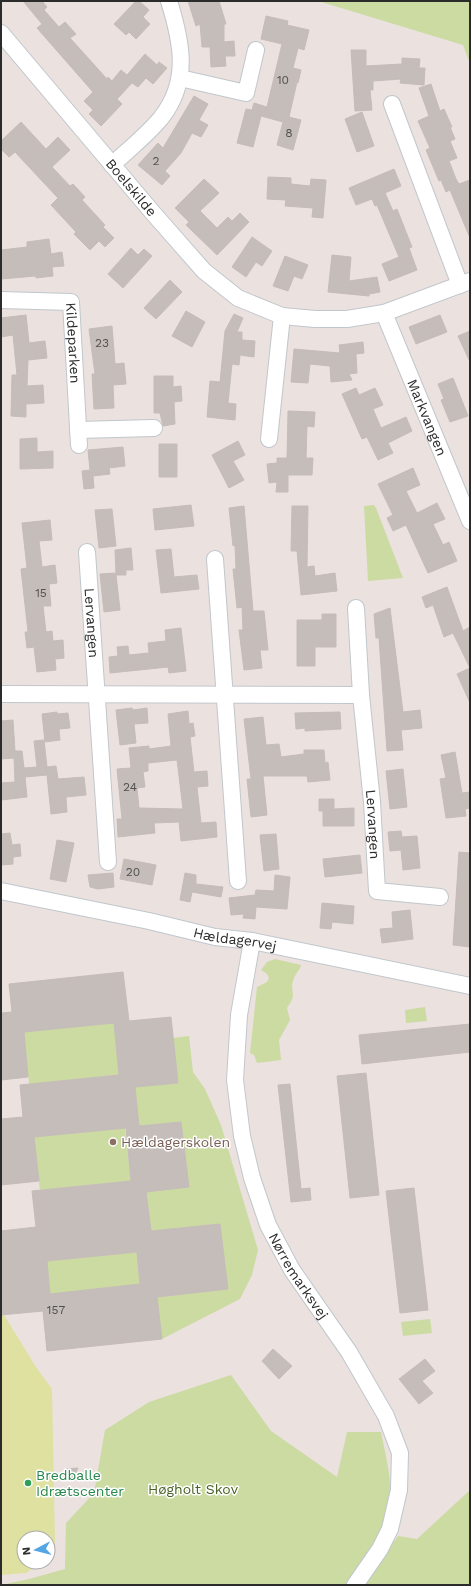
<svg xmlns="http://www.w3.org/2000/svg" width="471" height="1586" font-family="'Work Sans',sans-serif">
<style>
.green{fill:#cbdba2}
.pitch{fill:#dee19f}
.building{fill:#c4bdba;stroke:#c6bcb9;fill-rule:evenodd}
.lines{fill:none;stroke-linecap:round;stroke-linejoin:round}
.minor-casing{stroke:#c0c7cc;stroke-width:18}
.minor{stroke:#fff;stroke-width:16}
.education-dot{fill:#8d6e63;stroke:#fff;stroke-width:1.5}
.leisure-dot{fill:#2e9e5b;stroke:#fff;stroke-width:1.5}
.labels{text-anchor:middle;stroke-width:3;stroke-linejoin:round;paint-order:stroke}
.number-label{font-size:12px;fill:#51504f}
.street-label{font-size:14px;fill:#2b2b2b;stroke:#fff}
.education-label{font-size:14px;fill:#785e54;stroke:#fff;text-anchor:start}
.leisure-label{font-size:14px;fill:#27864d;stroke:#fff;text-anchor:start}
.park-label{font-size:14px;fill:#476023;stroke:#fff}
</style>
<rect width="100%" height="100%" fill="#ebe1df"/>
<path class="green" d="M318 1H470V64L463 45Z
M374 505 376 508 403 578 368 581 364 506Z
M275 959 301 965C300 970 296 973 294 978 288 993 299 992 287 1008L290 1020 279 1040 281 1060 257 1063 254 1055 250 1053 257 987 267 982 269 978 267 974 261 970 267 962Z
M425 1007 427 1021 406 1023 405 1010Z
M114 1023 119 1075 29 1084 24 1032Z
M189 1036 193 1072 205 1089 221 1125 258 1250 252 1275 240 1299 162 1339 157 1297 228 1289 220 1224 151 1231 146 1192 189 1187 181 1122 139 1126 135 1087 178 1083 173 1038Z
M125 1128 131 1181 40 1190 34 1137Z
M137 1252 140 1284 50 1294 47 1261Z
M430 1319 432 1333 403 1336 401 1322Z
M231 1375 271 1431 337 1477 347 1432H381C387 1463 397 1496 385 1526 379 1543 360 1569 351 1585H1L29 1579 65 1569 66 1523 94 1493 105 1430 149 1402Z
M470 1490V1585H364L398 1536 417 1539Z"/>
<path class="pitch" d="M1 1289 4 1315 36 1367 52 1389 55 1543 48 1557V1538H24V1562H42L26 1573 1 1575Z"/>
<path class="building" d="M23 1H42L47 7 44 10 59 27 65 22 76 34 70 38 107 79 108 77 112 81 121 70 127 75 145 54 157 65 159 62 167 68 153 84 146 78 138 87 132 83 117 99 122 104 101 126 89 114 93 110 84 101 93 92 37 28 42 24Z
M136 1H139L149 10 143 17 150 24 136 39 129 32 126 35 114 24Z
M188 1H219L226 24H224V42L234 41 235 56H225L226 66 211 67 210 47H202L200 24 196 26Z
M266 16 288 21 287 25 309 30 304 50 298 48 293 68 301 70 298 83 297 82 289 117 301 120 293 150 277 145 283 122 261 116 253 147 237 143 246 109 252 110 254 103 267 107 282 44 261 39Z
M351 50H366V66L402 64V58L420 59 419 68H425L424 85 400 83 401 79 373 81V90H370L372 110 355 111Z
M431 84 440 111 444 109 452 127H450L455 139 450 141 457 158 449 161 456 179 459 184 470 180V238L450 190 446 192 441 180 439 181 426 150 430 148 418 121 429 116 419 88Z
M194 96 208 104 199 120 208 125 201 137 192 133 181 153 165 171 170 176 162 185 138 165 158 143 163 148Z
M362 112 374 146 357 152 345 119Z
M21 122 46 149 58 137 70 150 52 167 70 186 73 184 85 197 82 200 105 225 103 227 114 238 105 247 99 241 90 250 74 234 76 232 51 205 58 198 15 152 9 157 1 149V141Z
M394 169 401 186 385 193 393 211 397 209 412 247 409 248 417 270 389 281 382 264 399 257 377 205 375 206 372 199 356 205 349 188Z
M268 177 291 178V184L310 186 311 179 326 180 323 218 312 217 313 208 285 206 286 200 267 199Z
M204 179 219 193 200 211 217 228 228 217 232 221 240 213 249 222 217 255 186 225 189 222 175 208Z
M252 237 272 251 262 266 256 262 246 277 232 267Z
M49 239 51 254 62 252 64 266 52 267 53 276 36 278V276L1 279V250L27 247V242Z
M131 248 138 255 144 249 152 256 123 288 108 274Z
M332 255 351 257 349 281 377 277 380 292 369 294V296L328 292Z
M285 256 308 265 302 279 294 276 288 291 273 286Z
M170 280 182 292 156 319 144 308Z
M186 311 205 322 192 347 172 336Z
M234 314 243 318 237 332H242V340L255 341 254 357 240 355 239 365 232 364 228 403 236 404 235 420 207 417 210 381 220 382 225 331Z
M26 315 29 343 45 341 47 358 28 360 27 386 43 385 44 403 26 404V417L11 416 12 375H17L13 335 1 337V318Z
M440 315 447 332 416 344 409 327Z
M112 326 115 364 124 363 126 384 113 385 114 408 94 409 92 374H95L89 329Z
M470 331V362L458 336Z
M363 342 364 353 356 354 357 373 349 374 352 380 331 382 330 366 310 364 308 383 291 382 294 349 340 353 339 345Z
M154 376H173V387L181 386 182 401 174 402 175 424 163 426 160 413H154Z
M453 378 468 416 450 422 441 400 444 399 438 384Z
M356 388 359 395 375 388 383 405 373 409 381 428 406 417 412 431 388 443 393 453 378 460 367 437 362 439 342 394Z
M288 411 315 412 314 427 307 426 306 458H313L312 475H288V492H276L277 482 269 483 267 464 277 463V458H287Z
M37 438V452L53 451V468L20 469V439Z
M238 441 245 455 233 461 244 480 229 488 212 455Z
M159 444H177V477H159Z
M123 447 125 466 109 468 110 474 93 476 94 488 84 489 82 471 90 470 88 450Z
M413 468 420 485 406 491 417 513 437 503 445 519 433 524 443 545 449 542 457 561 428 573 406 525 393 531 387 518 393 515 378 484Z
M191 505 194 526 155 530 153 509Z
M244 506 253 611H264L268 650H260L262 668 244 670 239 630H243L242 607 237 608 233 569H236L235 545 233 546 229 508Z
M292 506H308L307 567 314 566 315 576 335 573 337 591 301 595 297 551H291Z
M112 509 116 546 99 548 95 510Z
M50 520 52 540 39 541 42 567 55 565 57 583 49 584 51 606H43L46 632 52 631 53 641 63 640 64 658 55 659 56 670 37 672 34 647 27 648 25 632H28L21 569 27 568 22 523Z
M131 548 133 570H126V575H116L120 610 104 612 100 574 116 573 115 550Z
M171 549 174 577 197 575 199 589 161 593 156 550Z
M447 587 463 631 470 627V703L457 674 470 668 453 633 444 637 433 605 426 608 422 597Z
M390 608 403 712 420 710 422 728 401 730 403 750 387 751 379 638H376L374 614Z
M322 614H336V647H315V666H297V620H322Z
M181 628 186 671 169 673 168 667 110 673 109 657 118 656 117 647 128 646 129 655 149 653 148 643 166 641 165 630Z
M132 708 133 710 147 708 148 723 134 724 136 743 120 745 116 710Z
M188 711 189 724 193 723 195 736 190 737 194 772 207 771 208 786 197 787 201 823 216 822 217 837 181 841 179 822 154 823 155 833 118 837 117 819H122L117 769 131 768 129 748 149 746V749L171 746 168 714ZM177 760 183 809 139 808 137 788 145 787 143 772 148 771V763Z
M57 712V714L68 713 70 728 59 729 60 740 45 742 42 714Z
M340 712 341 729 305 731V728L296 729 295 713Z
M263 717 266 745 279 744 281 757 304 754V750H324L325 763 328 762 330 780 308 782 307 776H263L267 815 251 817 247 779H251L244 719Z
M13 720 15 751H22L24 768 37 767 34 741 44 740 47 767 56 766 58 779 84 777 86 795 66 797 67 812 51 814 47 775 25 777 27 797 1 800V783L15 782 14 758 1 759V721Z
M455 752 462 793 470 792V808L465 809 466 816 446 818 440 779 446 778 441 755Z
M403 769 407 807 390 809 386 771Z
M319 799H334V809L354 808V826H323V811H319Z
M401 831 402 837 417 836 420 868 403 870 401 850 390 851 388 832Z
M10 833 12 845 20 844 21 856 13 857V864L1 865V834Z
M276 834 279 869 264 871 260 835Z
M57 840 74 843 66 882 50 879Z
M459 852 470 853V947L453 945Z
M360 855 362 873 325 877 323 859Z
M124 859 156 865 152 885 120 879Z
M113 873 114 887 98 889 90 887 88 875Z
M185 873 196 875V884L223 887 221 897 192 892 190 902 180 900Z
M275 875 290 877 287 909 256 907 255 919 243 918 244 914 231 915 229 898 255 895 256 890 274 891Z
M322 903 354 906 353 924 332 922 331 929 320 928Z
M410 910 413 939 382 943 380 929 393 928 392 912Z
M123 972 129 1021 171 1017 178 1083 135 1087 139 1126 181 1122 189 1187 146 1192 151 1231 220 1224 228 1289 157 1297 162 1339 47 1351 43 1311 1 1315V1231L36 1227 32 1191 131 1181 126 1128 34 1137 39 1181 1 1185V1119L23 1117 20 1085 119 1075 114 1023 24 1032 28 1077 1 1080V1013L12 1012 9 984ZM137 1252 140 1284 50 1294 47 1261Z
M470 1024V1052L362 1064 359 1035Z
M366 1073 379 1195 350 1198 337 1076Z
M290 1084 301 1189 310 1188 311 1200 291 1202 278 1085Z
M414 1188 428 1310 400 1313 386 1191Z
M273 1349 292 1366 279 1379 262 1361Z
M425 1359 435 1371 422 1381 433 1393 419 1404 399 1379Z
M78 1468 73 1479 67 1480 63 1475 66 1469Z"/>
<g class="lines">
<g class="minor-casing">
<g id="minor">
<path id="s1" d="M1 33 153 213 204 271 238 298 282 316 315 319H347L384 313 470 281"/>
<path d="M180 78 246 93 256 50"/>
<path d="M392 104 460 285"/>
<path d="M112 165C128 150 147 135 161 118 190 81 182 43 169 1"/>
<path id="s2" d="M1 300 71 302 79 445"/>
<path id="s3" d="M384 313 470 521"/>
<path d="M78 430 154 428"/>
<path d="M269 439 282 316"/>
<path id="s4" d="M87 552 108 862"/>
<path d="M215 559 238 881"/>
<path id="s5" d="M356 608 361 695 372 802 377 891 440 897"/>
<path d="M1 694 361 695"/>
<path id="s6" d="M1 891 149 921 215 937 252 941 470 986"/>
<path id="s7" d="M252 941 239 1015 235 1080 242 1136 252 1178 268 1225 292 1270 349 1352 386 1416 400 1453 399 1490 390 1529 380 1549 355 1585"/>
</g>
</g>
<use href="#minor" class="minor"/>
</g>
<circle class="education-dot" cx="113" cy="1142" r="4"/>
<circle class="leisure-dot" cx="28" cy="1483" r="4"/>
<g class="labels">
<g class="number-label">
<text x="283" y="84">10</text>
<text x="289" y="137">8</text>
<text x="156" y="165">2</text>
<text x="102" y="347">23</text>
<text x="41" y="597">15</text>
<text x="130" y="791">24</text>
<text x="133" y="876">20</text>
<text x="56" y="1314">157</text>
</g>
<g class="street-label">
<text dy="5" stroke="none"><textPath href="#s1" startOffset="202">Boelskilde</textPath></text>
<text dy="5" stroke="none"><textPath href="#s2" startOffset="111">Kildeparken</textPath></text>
<text dy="5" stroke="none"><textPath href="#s3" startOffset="113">Markvangen</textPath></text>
<text dy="5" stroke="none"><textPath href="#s4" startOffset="71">Lervangen</textPath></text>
<text dy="5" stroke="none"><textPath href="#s5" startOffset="217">Lervangen</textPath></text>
<text dy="5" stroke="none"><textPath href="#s6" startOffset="239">Hældagervej</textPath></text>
<text dy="5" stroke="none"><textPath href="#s7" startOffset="349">Nørremarksvej</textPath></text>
</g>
<g class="education-label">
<text x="121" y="1147">Hældagerskolen</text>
</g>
<g class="leisure-label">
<text x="36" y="1480">Bredballe<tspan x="36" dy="16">Idrætscenter</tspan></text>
</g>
<g class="park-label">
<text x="193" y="1494">Høgholt Skov</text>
</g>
</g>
<rect width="471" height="1586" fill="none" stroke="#2b2b2b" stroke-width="4"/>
<g transform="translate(36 1550) rotate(263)"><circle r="19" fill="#ffffff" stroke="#aaaaaa"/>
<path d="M0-3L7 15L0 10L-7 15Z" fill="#53a6e4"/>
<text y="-6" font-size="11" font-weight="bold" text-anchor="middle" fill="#2b2b2b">N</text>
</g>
</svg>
